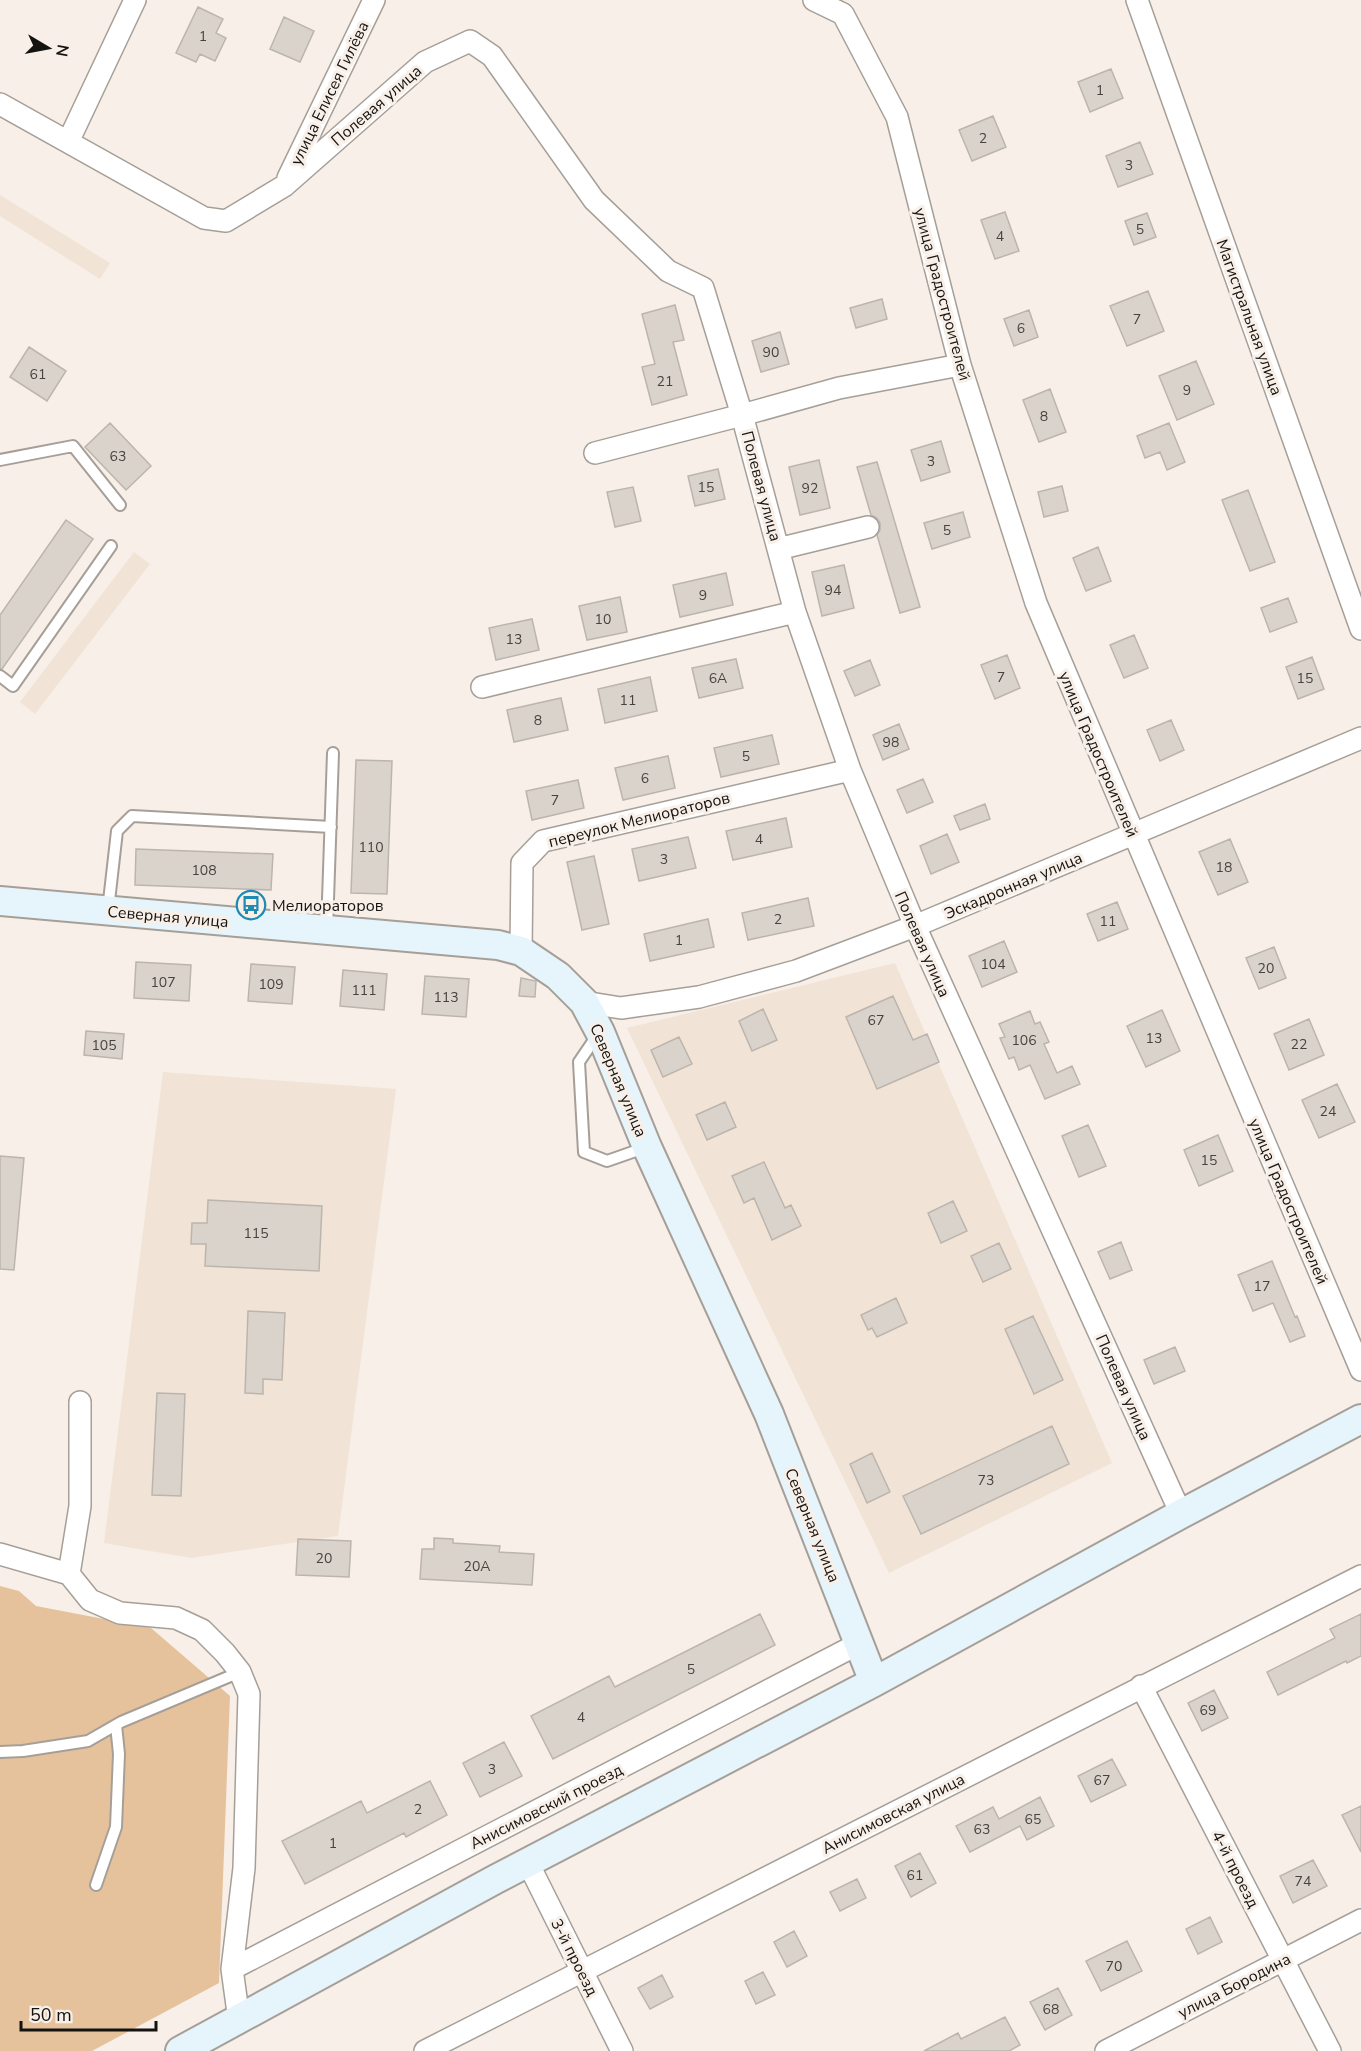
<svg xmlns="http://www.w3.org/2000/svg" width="1361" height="2051" font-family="'Nunito Sans',sans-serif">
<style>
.built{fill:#f1e4d6}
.green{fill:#e6c29c}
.building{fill:#dad3cb;stroke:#bcb5ae;stroke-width:1.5}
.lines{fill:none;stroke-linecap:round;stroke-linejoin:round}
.lane-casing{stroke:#a69f98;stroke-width:14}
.street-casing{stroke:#a69f98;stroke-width:24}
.secondary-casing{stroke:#a69f98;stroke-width:32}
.lane{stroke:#fff;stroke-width:10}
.street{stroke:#fff;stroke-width:21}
.secondary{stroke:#e6f4fb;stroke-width:28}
.labels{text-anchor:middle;stroke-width:6;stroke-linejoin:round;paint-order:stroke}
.number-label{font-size:14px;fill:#46433f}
.street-label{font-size:16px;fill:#151310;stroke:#f7efe8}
.poi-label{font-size:16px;fill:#151310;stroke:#f7efe8;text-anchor:start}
</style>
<rect width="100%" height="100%" fill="#f7efe8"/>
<path class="built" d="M0 195 110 263 100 279 0 216Z
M134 552 150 564 35 714 20 702Z
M895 963 1112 1463 889 1573 627 1028Z
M163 1072 396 1089 338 1536 191 1558 104 1543Z"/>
<path class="green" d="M0 1586 19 1591 36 1606 151 1628 230 1696 219 1983 92 2051H0Z"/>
<path class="building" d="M198 7 223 19 216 33 226 38 215 61 200 54 196 62 176 53Z
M284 17 314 31 300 62 270 49Z
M1111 69 1123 98 1090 112 1078 82Z
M993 116 1006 147 972 161 959 130Z
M1140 142 1153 174 1118 187 1106 156Z
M1005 212 1019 251 995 259 981 220Z
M1147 213 1156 237 1134 245 1125 221Z
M1148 291 1164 331 1127 346 1110 306Z
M882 299 887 319 856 328 850 308Z
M675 305 684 340 673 342 687 395 652 405 642 367 655 364 642 314Z
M1029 310 1038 337 1014 346 1004 319Z
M780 332 789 364 761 372 752 341Z
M29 347 66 371 47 401 10 377Z
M1196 361 1214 404 1177 420 1159 376Z
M1050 389 1066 432 1039 442 1023 400Z
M110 423 151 466 126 490 85 447Z
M1169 423 1185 462 1167 470 1160 452 1145 458 1137 436Z
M941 441 950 472 921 481 911 450Z
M819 460 830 508 800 515 789 467Z
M877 462 920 607 900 613 877 535 880 530V523L877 518 871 515 857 467Z
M718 469 725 499 695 506 688 476Z
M1062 486 1068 511 1044 517 1038 492Z
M633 487 641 521 615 527 607 492Z
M1248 490 1275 562 1250 571 1222 500Z
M963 512 970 537 932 549 924 523Z
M66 520 93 539 2 669H0V615Z
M1098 547 1111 581 1086 591 1073 558Z
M844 565 854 608 822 616 812 572Z
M726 573 733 605 680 617 673 585Z
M620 597 627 632 587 640 579 606Z
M1288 598 1297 622 1270 632 1261 608Z
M532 619 539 650 496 660 489 628Z
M1134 635 1148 668 1124 678 1110 645Z
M1007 655 1020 688 995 699 981 665Z
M1312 657 1324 689 1298 699 1286 667Z
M736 659 743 688 699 698 692 668Z
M870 660 880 685 855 696 844 671Z
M650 677 657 711 605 723 598 689Z
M561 698 568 730 514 742 507 710Z
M1171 720 1184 750 1160 761 1147 730Z
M899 724 909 749 883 760 873 735Z
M772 735 779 764 721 777 714 748Z
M668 756 675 788 623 800 615 768Z
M356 760 392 761 387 894 351 893Z
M923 779 933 802 907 813 897 790Z
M578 780 584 808 532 820 526 791Z
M985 804 990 819 960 830 954 816Z
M786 818 792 847 733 860 726 831Z
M947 834 959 862 931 874 920 846Z
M688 837 696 868 639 881 632 849Z
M1230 839 1248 882 1218 895 1199 852Z
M136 849 273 854 271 890 135 885Z
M594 856 609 924 582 930 567 862Z
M808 898 814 926 748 940 742 913Z
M1117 902 1128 929 1098 941 1087 914Z
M708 919 714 947 650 961 644 934Z
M1004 941 1017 972 982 987 969 956Z
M1274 947 1286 978 1259 989 1246 958Z
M136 962 191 965 189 1001 134 998Z
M251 964 295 967 292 1004 248 1001Z
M343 970 387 974 384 1010 340 1006Z
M425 976 469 979 466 1017 422 1014Z
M521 978 536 981 535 997 519 996Z
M893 996 913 1040 927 1034 939 1062 877 1089 846 1017Z
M763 1009 777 1040 752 1051 739 1021Z
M1162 1010 1180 1051 1146 1067 1127 1026Z
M1030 1011 1035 1024 1040 1022 1049 1042 1044 1044 1057 1073 1072 1066 1080 1084 1045 1099 1030 1065 1019 1070 1014 1057 1009 1059 1000 1038 1005 1037 999 1024Z
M1309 1019 1324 1055 1289 1070 1274 1034Z
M86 1031 124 1034 122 1059 84 1055Z
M679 1037 692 1064 663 1077 651 1050Z
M1337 1084 1355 1122 1319 1138 1302 1100Z
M725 1102 736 1127 707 1140 696 1115Z
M1088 1125 1106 1166 1079 1177 1062 1136Z
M1218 1135 1233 1171 1199 1186 1184 1150Z
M0 1156 24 1158 14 1270 0 1269Z
M764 1162 785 1208 791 1205 801 1226 772 1240 754 1198 744 1203 732 1176Z
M208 1200 322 1206 319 1271 205 1266 206 1244H191L192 1223H207Z
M953 1201 967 1231 941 1243 928 1213Z
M1121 1242 1132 1270 1110 1279 1098 1252Z
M999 1243 1011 1269 983 1282 971 1256Z
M1272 1261 1295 1317 1297 1316 1305 1336 1290 1342 1273 1303 1253 1311 1238 1275Z
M896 1298 907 1323 877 1337 872 1328 868 1330 861 1315Z
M248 1311 285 1313 282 1380 263 1379V1394L245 1393Z
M1033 1316 1063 1380 1034 1394 1005 1329Z
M1175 1347 1185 1371 1154 1384 1144 1360Z
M157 1393 185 1394 181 1496 152 1495Z
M1052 1426 1069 1464 921 1534 903 1496Z
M872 1453 890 1492 867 1503 850 1464Z
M434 1538 453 1539V1543L500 1546 499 1552 534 1554 532 1585 420 1579 422 1549H434Z
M298 1539 351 1541 349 1577 296 1575Z
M760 1614 775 1645 553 1759 531 1716 609 1676 615 1687Z
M1361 1614V1656L1347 1663 1346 1661 1278 1695 1267 1672 1335 1638 1330 1629Z
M1214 1690 1228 1718 1202 1731 1188 1703Z
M504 1742 522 1776 480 1797 463 1763Z
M1112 1759 1126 1785 1091 1802 1078 1776Z
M430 1781 447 1815 406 1837 404 1833 305 1884 282 1841 361 1801 367 1813Z
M1040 1797 1054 1826 1027 1840 1020 1826 970 1852 956 1826 993 1807 999 1819Z
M1361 1806V1852L1342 1815Z
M920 1853 936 1883 911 1897 895 1866Z
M1313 1860 1327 1886 1293 1903 1280 1876Z
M857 1879 866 1898 840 1911 830 1892Z
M1210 1917 1222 1942 1198 1954 1186 1929Z
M794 1931 807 1956 787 1967 774 1942Z
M1127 1941 1142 1971 1101 1991 1086 1961Z
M763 1972 775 1995 756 2004 745 1981Z
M662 1975 673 1997 650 2009 638 1988Z
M1058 1988 1072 2015 1045 2030 1030 2002Z
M1005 2017 1020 2045 1009 2051H924L958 2033 961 2039Z"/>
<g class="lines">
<g class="lane-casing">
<path id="lane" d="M0 460 73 446 120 505
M0 676 13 686 111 546
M108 910 117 831 132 816 331 827
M327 929 333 753
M598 1034 579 1062 584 1152 607 1161 647 1147
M0 1752 23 1751 88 1741 121 1722 240 1672
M96 1885 116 1827 119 1754 116 1725"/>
</g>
<g class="street-casing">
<path id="street" d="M814 0 843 14 897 117 960 365 1036 603 1361 1370
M1137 0 1361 629
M0 104 204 218 226 221 284 186 425 62 470 41 492 56 594 200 668 271 703 288 742 415 795 612 850 770 915 926 1181 1514
M68 142 135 0
M288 178 374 0
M595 453 742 415 839 388 960 365
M778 549 868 527
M482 687 795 612
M521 951 522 863 543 841 850 770
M584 1002 621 1008 699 997 796 971 915 926 1361 738
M80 1402V1506L69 1574 90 1600 120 1613 176 1618 202 1630 225 1653 240 1672 249 1694 244 1868 232 1969 239 2020
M0 1554 69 1574
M1141 1686 1330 2051
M528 1863 622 2051
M232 1969 860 1643
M425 2051 1361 1576
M1106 2051 1361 1920"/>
</g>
<g class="secondary-casing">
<path id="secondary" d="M0 901 498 945 521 951 558 976 584 1002 600 1032 647 1147 769 1414 874 1682
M180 2051 496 1879 874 1682 1181 1514 1361 1419"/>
</g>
<use href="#lane" class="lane"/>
<use href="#street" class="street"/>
<use href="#secondary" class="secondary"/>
</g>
<defs>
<g id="bus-ring" transform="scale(1.5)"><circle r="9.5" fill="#f7efe8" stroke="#208bb2" stroke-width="1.5"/><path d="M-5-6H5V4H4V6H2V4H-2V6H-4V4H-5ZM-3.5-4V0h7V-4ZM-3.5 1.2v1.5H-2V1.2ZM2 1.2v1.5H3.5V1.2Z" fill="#208bb2"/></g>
</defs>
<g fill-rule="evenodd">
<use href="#bus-ring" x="251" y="905"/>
</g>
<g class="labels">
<g class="number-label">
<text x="203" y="41">1</text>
<text x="1100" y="95">1</text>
<text x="983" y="143">2</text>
<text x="1129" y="170">3</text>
<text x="1140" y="234">5</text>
<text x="1000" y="241">4</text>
<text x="1137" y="324">7</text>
<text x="1021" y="333">6</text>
<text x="771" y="357">90</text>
<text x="38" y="379">61</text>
<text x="665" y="386">21</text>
<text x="1187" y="395">9</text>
<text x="1044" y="421">8</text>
<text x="118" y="461">63</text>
<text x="931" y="466">3</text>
<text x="706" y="492">15</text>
<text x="810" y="493">92</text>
<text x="947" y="535">5</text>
<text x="833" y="595">94</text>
<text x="703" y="600">9</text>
<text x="603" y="624">10</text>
<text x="514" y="644">13</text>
<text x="1001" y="682">7</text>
<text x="718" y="683">6А</text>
<text x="1305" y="683">15</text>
<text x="628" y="705">11</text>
<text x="538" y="725">8</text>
<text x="891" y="747">98</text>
<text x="746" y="761">5</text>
<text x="645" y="783">6</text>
<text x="555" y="805">7</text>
<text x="759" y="844">4</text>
<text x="371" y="852">110</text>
<text x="664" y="864">3</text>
<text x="1224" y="872">18</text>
<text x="204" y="875">108</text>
<text x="778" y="924">2</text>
<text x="1108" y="926">11</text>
<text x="679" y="945">1</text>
<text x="993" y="969">104</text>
<text x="1266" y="973">20</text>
<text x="163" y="987">107</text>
<text x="271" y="989">109</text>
<text x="364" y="995">111</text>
<text x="446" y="1002">113</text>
<text x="876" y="1025">67</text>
<text x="1154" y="1043">13</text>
<text x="1024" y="1045">106</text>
<text x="1299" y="1049">22</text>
<text x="104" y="1050">105</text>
<text x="1328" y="1116">24</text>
<text x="1209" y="1165">15</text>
<text x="256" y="1238">115</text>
<text x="1262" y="1291">17</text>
<text x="986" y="1485">73</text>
<text x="324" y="1563">20</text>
<text x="477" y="1571">20А</text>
<text x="691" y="1674">5</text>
<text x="1208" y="1715">69</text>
<text x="581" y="1722">4</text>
<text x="492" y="1774">3</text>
<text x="1102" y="1785">67</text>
<text x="418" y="1814">2</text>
<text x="1033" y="1824">65</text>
<text x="982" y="1834">63</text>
<text x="333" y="1848">1</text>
<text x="915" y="1880">61</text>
<text x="1303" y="1886">74</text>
<text x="1114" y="1971">70</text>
<text x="1051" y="2014">68</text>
</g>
<g class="street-label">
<text transform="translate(329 93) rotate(-64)" y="6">улица Елисея Гилёва</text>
<text transform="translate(376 105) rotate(-41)" y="6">Полевая улица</text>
<text transform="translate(943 294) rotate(75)" y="6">улица Градостроителей</text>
<text transform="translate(1250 317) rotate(70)" y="6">Магистральная улица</text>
<text transform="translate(762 486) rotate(75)" y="6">Полевая улица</text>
<text transform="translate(1099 754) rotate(67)" y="6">улица Градостроителей</text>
<text transform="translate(639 819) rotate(-14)" y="6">переулок Мелиораторов</text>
<text transform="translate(1013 885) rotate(-23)" y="6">Эскадронная улица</text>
<text transform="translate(168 916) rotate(5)" y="6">Северная улица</text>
<text transform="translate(923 944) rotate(66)" y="6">Полевая улица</text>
<text transform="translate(619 1080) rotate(67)" y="6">Северная улица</text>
<text transform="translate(1289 1201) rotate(67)" y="6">улица Градостроителей</text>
<text transform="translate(1124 1387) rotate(66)" y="6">Полевая улица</text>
<text transform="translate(813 1525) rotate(68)" y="6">Северная улица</text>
<text transform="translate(546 1806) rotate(-27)" y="6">Анисимовский проезд</text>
<text transform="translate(893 1813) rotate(-27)" y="6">Анисимовская улица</text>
<text transform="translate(1236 1869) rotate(63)" y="6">4-й проезд</text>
<text transform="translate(575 1957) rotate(63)" y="6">3-й проезд</text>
<text transform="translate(1234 1985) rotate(-27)" y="6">улица Бородина</text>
</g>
<g class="poi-label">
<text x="272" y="911">Мелиораторов</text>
</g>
</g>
<g transform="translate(48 48) rotate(100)" stroke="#f7efe8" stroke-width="4.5" paint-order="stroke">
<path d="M0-4.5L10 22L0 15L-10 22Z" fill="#151310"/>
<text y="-9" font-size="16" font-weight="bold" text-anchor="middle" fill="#151310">N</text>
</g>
<path d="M21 2021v9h135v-9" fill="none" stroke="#151310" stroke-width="3"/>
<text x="30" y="2021" font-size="18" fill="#151310" stroke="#f7efe8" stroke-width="4.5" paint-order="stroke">50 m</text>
</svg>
